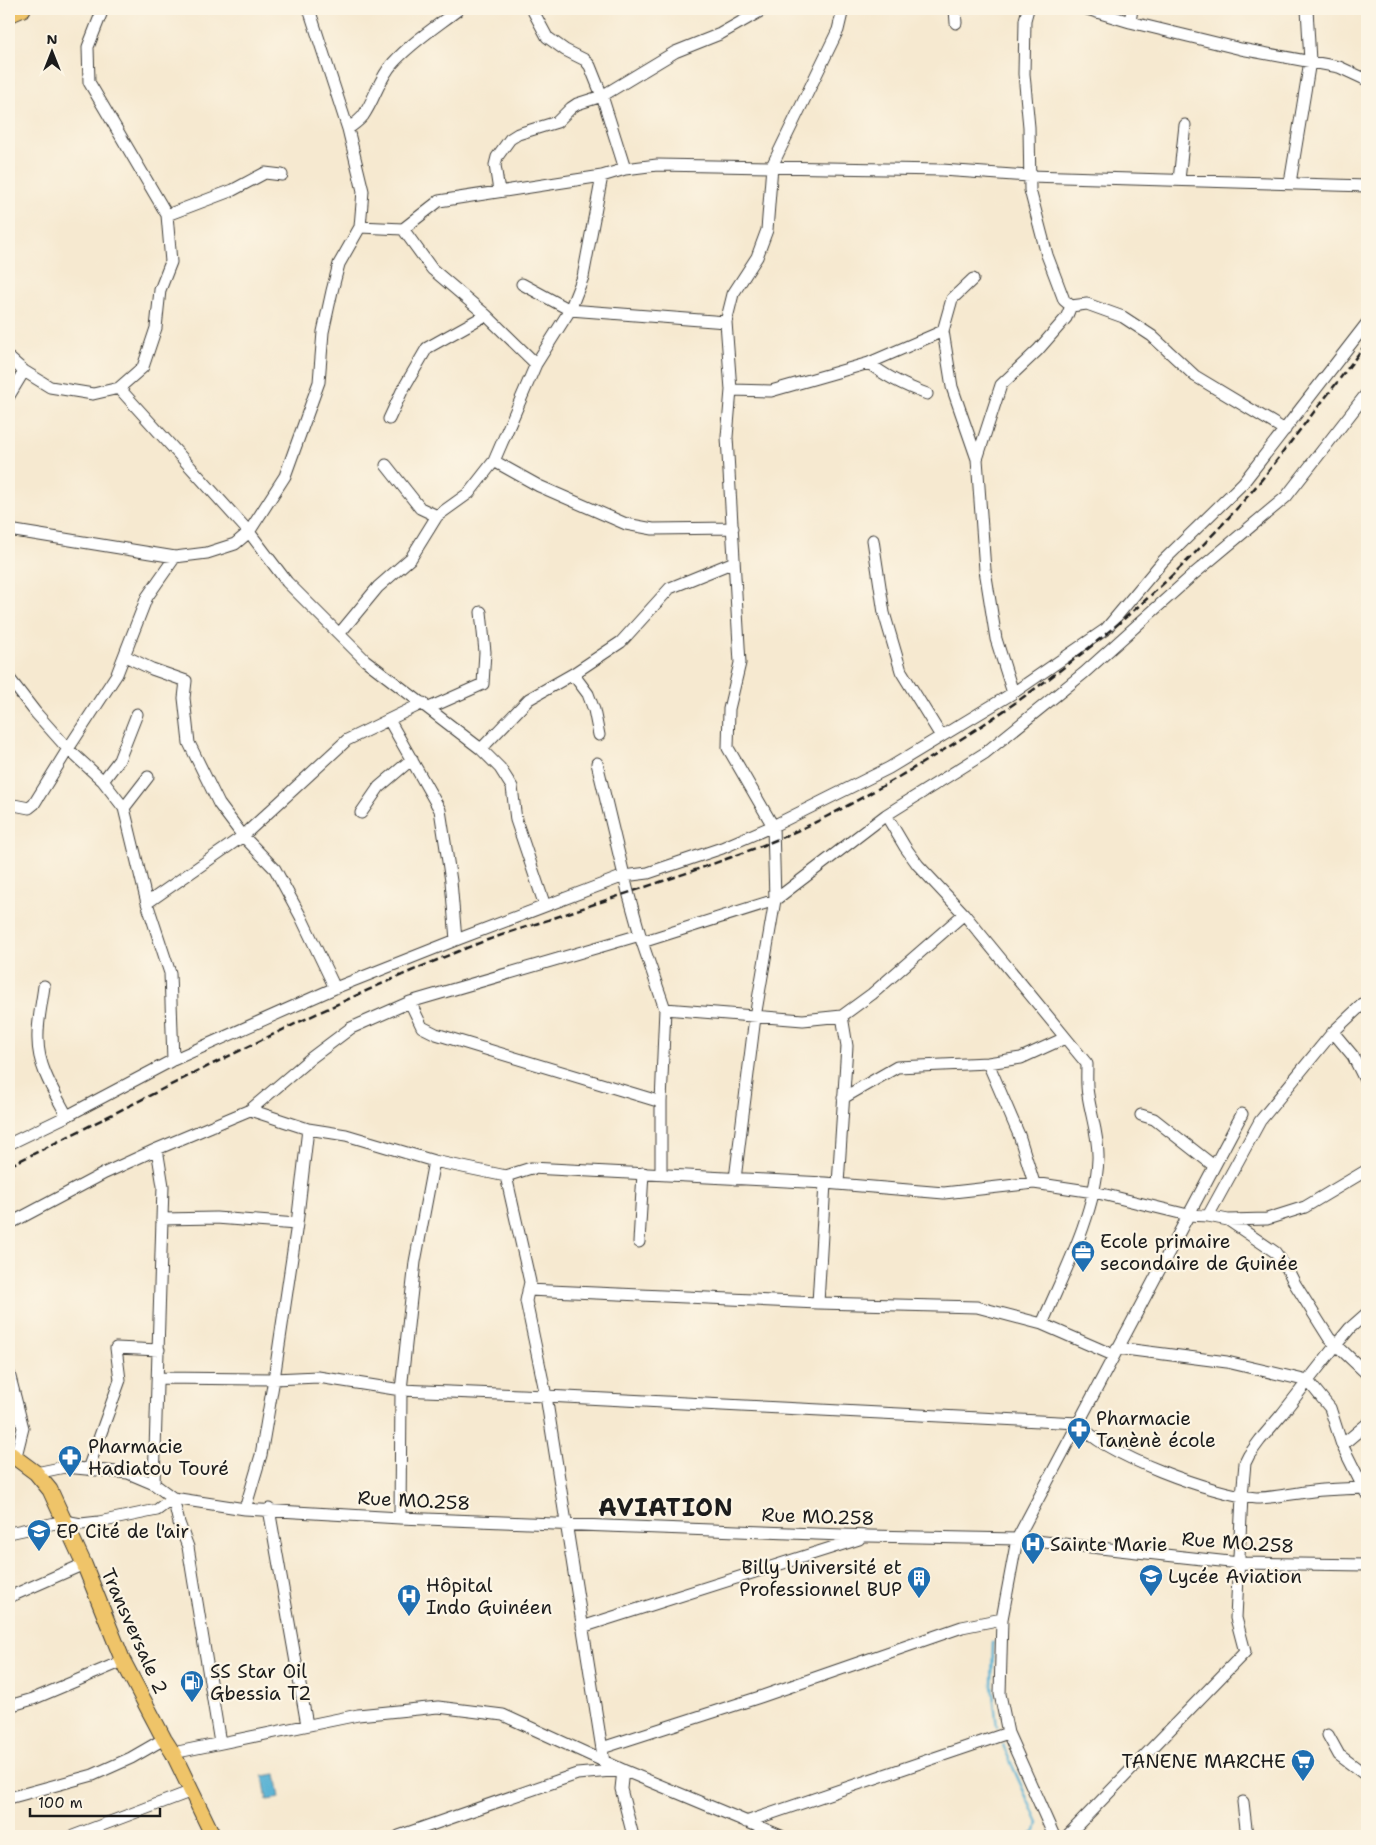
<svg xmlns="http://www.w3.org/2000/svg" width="1376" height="1845" font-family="'Shantell Sans',sans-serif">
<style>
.water{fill:#55b0d3;stroke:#386678}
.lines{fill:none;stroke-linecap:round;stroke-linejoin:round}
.stream{stroke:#55b0d3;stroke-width:2.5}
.minor-casing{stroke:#3d3b37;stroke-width:13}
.major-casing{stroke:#3d3b37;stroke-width:17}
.minor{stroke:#fff;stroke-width:11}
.major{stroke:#efc469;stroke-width:15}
.rail{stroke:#1c1c1c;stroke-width:2.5;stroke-dasharray:8 4;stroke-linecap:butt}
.labels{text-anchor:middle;stroke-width:4.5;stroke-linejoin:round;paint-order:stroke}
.poi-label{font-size:19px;fill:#1c1c1c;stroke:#fcf5e5;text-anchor:start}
.street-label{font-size:19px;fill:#1c1c1c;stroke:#fcf5e5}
.district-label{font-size:24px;font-weight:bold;letter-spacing:1px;fill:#1c1c1c;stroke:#fcf5e5}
</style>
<rect width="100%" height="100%" fill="#fcf5e5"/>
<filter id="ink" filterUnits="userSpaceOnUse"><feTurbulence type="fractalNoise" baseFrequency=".02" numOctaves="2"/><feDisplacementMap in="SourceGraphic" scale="10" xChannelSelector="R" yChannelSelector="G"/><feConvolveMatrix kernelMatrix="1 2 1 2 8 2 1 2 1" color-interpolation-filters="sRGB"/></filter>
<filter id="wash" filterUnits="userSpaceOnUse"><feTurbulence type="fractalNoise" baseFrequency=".0096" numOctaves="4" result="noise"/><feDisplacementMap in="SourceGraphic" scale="20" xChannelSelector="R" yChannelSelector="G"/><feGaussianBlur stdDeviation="1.12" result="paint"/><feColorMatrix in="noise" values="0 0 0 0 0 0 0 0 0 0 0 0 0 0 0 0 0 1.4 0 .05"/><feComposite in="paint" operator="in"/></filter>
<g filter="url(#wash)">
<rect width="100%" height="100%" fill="#f6e9d0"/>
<path class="water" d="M276 1774 280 1798 267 1800 263 1776Z"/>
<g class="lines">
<path class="stream" d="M993 1643 992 1685 997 1727
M1003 1745 1038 1823 1036 1831 1029 1836"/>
</g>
</g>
<g filter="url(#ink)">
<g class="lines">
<g class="minor-casing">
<path id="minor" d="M532 9 547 37 565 50 585 60 590 66 602 96 625 169
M955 9 956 23
M1028 9 1025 20 1024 74 1029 127 1030 190 1047 255 1064 300 1071 306 1087 304 1123 317 1152 336 1195 376 1285 430
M1087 9 1130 22 1241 49 1339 67 1367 80
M1130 22 1132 9
M348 129C353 125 359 121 363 116 375 99 379 78 393 63 412 42 437 26 459 9
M1179 180 1185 125
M1290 183 1310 61 1307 9
M499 191 495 165 497 157 510 139 518 134 557 122 571 108 577 104 602 96 675 52 720 34 764 9
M167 215 233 190 265 173 282 175
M360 227 403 229 439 201 602 176 625 169 657 165 942 170 1029 176 1367 186
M403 229 432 269 486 315 536 364
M973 279 952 299 943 331 952 387 977 459
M522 284 570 310 726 322
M9 358 24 371 50 387 93 394 119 388 143 367 156 328 160 290 171 262 167 215 89 82 88 47 103 9
M869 363C886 377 905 386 927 394
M119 388 249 532 287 582 365 660 481 749 500 768 512 787 516 820 545 906
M731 390 771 391 869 363 943 331
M9 396 24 371
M389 419 402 391 427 348 486 315
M494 461 539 486 626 524 653 529 733 528
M386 465 420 508 437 516
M9 530 175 557 207 553 235 544 249 532 285 476 319 382 323 332 332 291 339 264 360 227 363 191 348 129 309 9
M873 540 884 613 901 671 941 736
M340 633 378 587 411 558 437 516 469 493 494 461 536 364 570 310 583 277 602 176
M125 656 152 669 186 681 184 698 189 743 219 804 243 836 275 869 301 917 335 988
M573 674 588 694 594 710 599 735
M9 678 36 713 68 749 103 781 124 808 147 903 170 973 173 1060
M1013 693 996 639 985 570 977 459 1001 385 1038 350 1066 318 1071 306
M429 708 483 684 485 652 481 612
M389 720 440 810 451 881 456 940
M481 749 529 699 573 674 621 642 670 588 734 562
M597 763 628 892 642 942 665 1009 661 1102V1174
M103 781 119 760 137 714
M9 804 29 808 34 804 68 749 117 674 147 597 175 557
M124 808 148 777
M361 813 379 787 412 759
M886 815 905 847 918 865 964 914 1087 1064C1087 1074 1086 1085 1088 1095 1091 1116 1099 1137 1098 1159 1096 1212 1063 1275 1042 1324
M147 903 243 836 347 740 423 703
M642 942 775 900 886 815 985 753 1084 673 1195 573 1286 497 1367 393
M44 986C42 1003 37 1022 38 1040 38 1068 55 1093 67 1116
M410 1002 422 1027 436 1034 661 1102
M665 1009 803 1020 842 1016 872 994 964 914
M1333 1032 1353 1056 1367 1084
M988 1063 1019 1135 1034 1183
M843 1098 897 1067 988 1063 1021 1058 1065 1038
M250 1110 308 1129 346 1135 434 1161 506 1176 531 1168 825 1183 944 1193 1034 1183 1094 1192 1188 1215 1208 1216 1228 1220 1267 1219 1305 1207 1367 1170
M1141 1115 1154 1119 1214 1166
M9 1144 67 1116 173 1060 335 988 456 940 624 876 648 873 722 848 773 826 889 768 1013 693 1106 629 1163 561 1243 483 1367 323
M506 1176 530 1282 526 1301 546 1396 604 1762
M735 1179 755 1017 775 900 773 826 728 748 729 709 740 663 727 437 731 390 726 322 733 294 757 257 767 230 772 166 838 30 843 9
M838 1184 847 1046 842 1016
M1208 1216 1260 1121 1333 1032 1367 1000
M162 1219 216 1218 297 1224
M1228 1220 1275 1252 1288 1270 1295 1284 1329 1338 1367 1374
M9 1224 105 1173 157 1149 250 1110 311 1058 351 1028 410 1002 640 935
M639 1242 643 1173
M528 1290 818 1303 977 1307 1042 1324 1113 1355
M818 1303 825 1183
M1117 1348 1227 1362 1308 1381 1330 1408 1342 1445 1366 1493
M9 1373 23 1428 16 1456
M159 1378 274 1379 318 1377 401 1390 546 1396 1078 1423C1104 1455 1215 1495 1256 1498 1275 1498 1295 1493 1313 1491 1330 1489 1347 1489 1363 1488
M1342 1445 1367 1424
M88 1469 120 1380 116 1348 159 1350
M36 1473 65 1467 128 1473 154 1484 173 1498 245 1509 400 1518 869 1536 1017 1539 1239 1563 1367 1565
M154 1484 163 1186 157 1149
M245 1509 261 1455 274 1379 297 1224 308 1129
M269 1509 307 1725
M400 1518 401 1390 415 1262 434 1161
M9 1533 65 1521 81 1524 99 1522 157 1510 173 1498 179 1523 188 1547 220 1743
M9 1597 84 1564
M582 1627 859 1539
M9 1706 33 1699 123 1661
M1328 1735 1339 1755 1367 1776
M602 1748 760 1697 962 1627 1002 1619
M173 1753 358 1715 438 1707 503 1715 623 1770 781 1836
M9 1798 93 1775 131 1758 164 1739
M1243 1802 1246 1828 1249 1836
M746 1822 1008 1733
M73 1836 192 1791
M399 1836 577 1774 623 1770 621 1789 633 1836
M1054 1836 1008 1733 1000 1694 1002 1619 1017 1539 1242 1114
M1067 1836 1245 1652 1236 1618 1242 1496 1245 1463 1249 1455 1260 1440 1282 1414 1336 1345 1350 1328 1367 1313"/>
</g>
<g class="major-casing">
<path id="major" d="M9 15 23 9
M9 1453 36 1473 50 1490 84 1564 123 1661 164 1739 173 1753 213 1836"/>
</g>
<use href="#minor" class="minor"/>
<use href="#major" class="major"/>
<path class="rail" d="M9 1166C159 1092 308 1012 464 949 491 938 520 929 548 920 622 894 698 871 771 842 826 820 878 789 929 759 1051 685 1166 594 1258 484 1274 465 1288 445 1303 426 1325 398 1347 370 1367 342"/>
</g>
</g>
<defs>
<g id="office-pin" transform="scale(1.25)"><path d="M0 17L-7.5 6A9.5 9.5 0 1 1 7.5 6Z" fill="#1f6fb2" stroke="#fcf5e5"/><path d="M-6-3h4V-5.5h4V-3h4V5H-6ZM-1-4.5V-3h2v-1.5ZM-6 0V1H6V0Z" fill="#fff"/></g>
<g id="pharmacy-pin" transform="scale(1.25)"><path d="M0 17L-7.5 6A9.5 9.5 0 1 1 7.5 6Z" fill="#1f6fb2" stroke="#fcf5e5"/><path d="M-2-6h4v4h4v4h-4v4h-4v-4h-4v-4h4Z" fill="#fff"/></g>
<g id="school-pin" transform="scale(1.25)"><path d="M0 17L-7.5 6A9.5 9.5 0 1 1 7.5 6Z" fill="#1f6fb2" stroke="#fcf5e5"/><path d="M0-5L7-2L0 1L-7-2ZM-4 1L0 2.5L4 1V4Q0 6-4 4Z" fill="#fff"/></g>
<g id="hospital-pin" transform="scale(1.25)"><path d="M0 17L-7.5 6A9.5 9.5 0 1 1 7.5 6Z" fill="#1f6fb2" stroke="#fcf5e5"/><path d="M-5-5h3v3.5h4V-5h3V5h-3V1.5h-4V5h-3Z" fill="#fff"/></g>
<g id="building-pin" transform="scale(1.25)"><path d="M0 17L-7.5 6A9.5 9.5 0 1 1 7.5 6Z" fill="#1f6fb2" stroke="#fcf5e5"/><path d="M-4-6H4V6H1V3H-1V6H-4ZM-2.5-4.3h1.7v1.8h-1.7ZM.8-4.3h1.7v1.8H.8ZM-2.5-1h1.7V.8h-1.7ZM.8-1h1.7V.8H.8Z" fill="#fff"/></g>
<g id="fuel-pin" transform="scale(1.25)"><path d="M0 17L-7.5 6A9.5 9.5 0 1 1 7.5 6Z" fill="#1f6fb2" stroke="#fcf5e5"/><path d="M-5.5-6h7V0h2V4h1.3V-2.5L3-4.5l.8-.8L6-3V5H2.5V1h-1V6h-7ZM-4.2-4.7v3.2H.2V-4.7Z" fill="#fff"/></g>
<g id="supermarket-pin" transform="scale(1.25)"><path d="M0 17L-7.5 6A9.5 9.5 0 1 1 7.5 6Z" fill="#1f6fb2" stroke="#fcf5e5"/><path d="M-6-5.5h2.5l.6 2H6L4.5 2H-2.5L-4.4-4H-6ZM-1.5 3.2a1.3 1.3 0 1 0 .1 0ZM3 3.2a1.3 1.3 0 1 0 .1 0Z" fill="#fff"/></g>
</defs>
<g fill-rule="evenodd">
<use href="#office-pin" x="1083" y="1252"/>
<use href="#pharmacy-pin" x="1079" y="1429"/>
<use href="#pharmacy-pin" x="70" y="1457"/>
<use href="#school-pin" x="39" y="1531"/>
<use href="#hospital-pin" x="1033" y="1544"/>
<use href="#school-pin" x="1151" y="1576"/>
<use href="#building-pin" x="919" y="1578"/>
<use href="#hospital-pin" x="409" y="1596"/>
<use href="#fuel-pin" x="192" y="1682"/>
<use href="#supermarket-pin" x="1303" y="1761"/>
</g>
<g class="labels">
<g class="poi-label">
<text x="1100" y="1248">Ecole primaire<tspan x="1100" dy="22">secondaire de Guinée</tspan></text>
<text x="1096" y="1425">Pharmacie<tspan x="1096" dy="22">Tanènè école</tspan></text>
<text x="88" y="1453">Pharmacie<tspan x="88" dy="22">Hadiatou Touré</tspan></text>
<text x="56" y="1538">EP Cité de l'air</text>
<text x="1050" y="1551">Sainte Marie</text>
<text x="902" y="1574" text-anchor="end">Billy Université et<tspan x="902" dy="22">Professionnel BUP</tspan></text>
<text x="1168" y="1583">Lycée Aviation</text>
<text x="426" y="1592">Hôpital<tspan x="426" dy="22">Indo Guinéen</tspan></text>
<text x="210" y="1678">SS Star Oil<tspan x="210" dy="22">Gbessia T2</tspan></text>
<text x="1286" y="1768" text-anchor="end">TANENE MARCHE</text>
</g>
<g class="street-label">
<text transform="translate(414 1500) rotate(3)" y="7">Rue MO.258</text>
<text transform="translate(818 1516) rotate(2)" y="7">Rue MO.258</text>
<text transform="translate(1238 1542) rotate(4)" y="7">Rue MO.258</text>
<text transform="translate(135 1631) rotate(66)" y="7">Transversale 2</text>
</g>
<g class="district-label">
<text x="666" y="1516">AVIATION</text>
</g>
</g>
<rect width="1376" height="1845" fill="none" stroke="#fcf5e5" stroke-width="30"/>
<g transform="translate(52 52)" stroke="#fcf5e5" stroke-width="4" paint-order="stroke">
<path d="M0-4L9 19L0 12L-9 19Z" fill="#1c1c1c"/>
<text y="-8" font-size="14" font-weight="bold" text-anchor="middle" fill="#1c1c1c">N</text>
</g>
<path d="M30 1808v8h130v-8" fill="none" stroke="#1c1c1c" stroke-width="2.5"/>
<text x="38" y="1808" font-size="15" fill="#1c1c1c" stroke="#fcf5e5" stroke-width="4" paint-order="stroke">100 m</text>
</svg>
